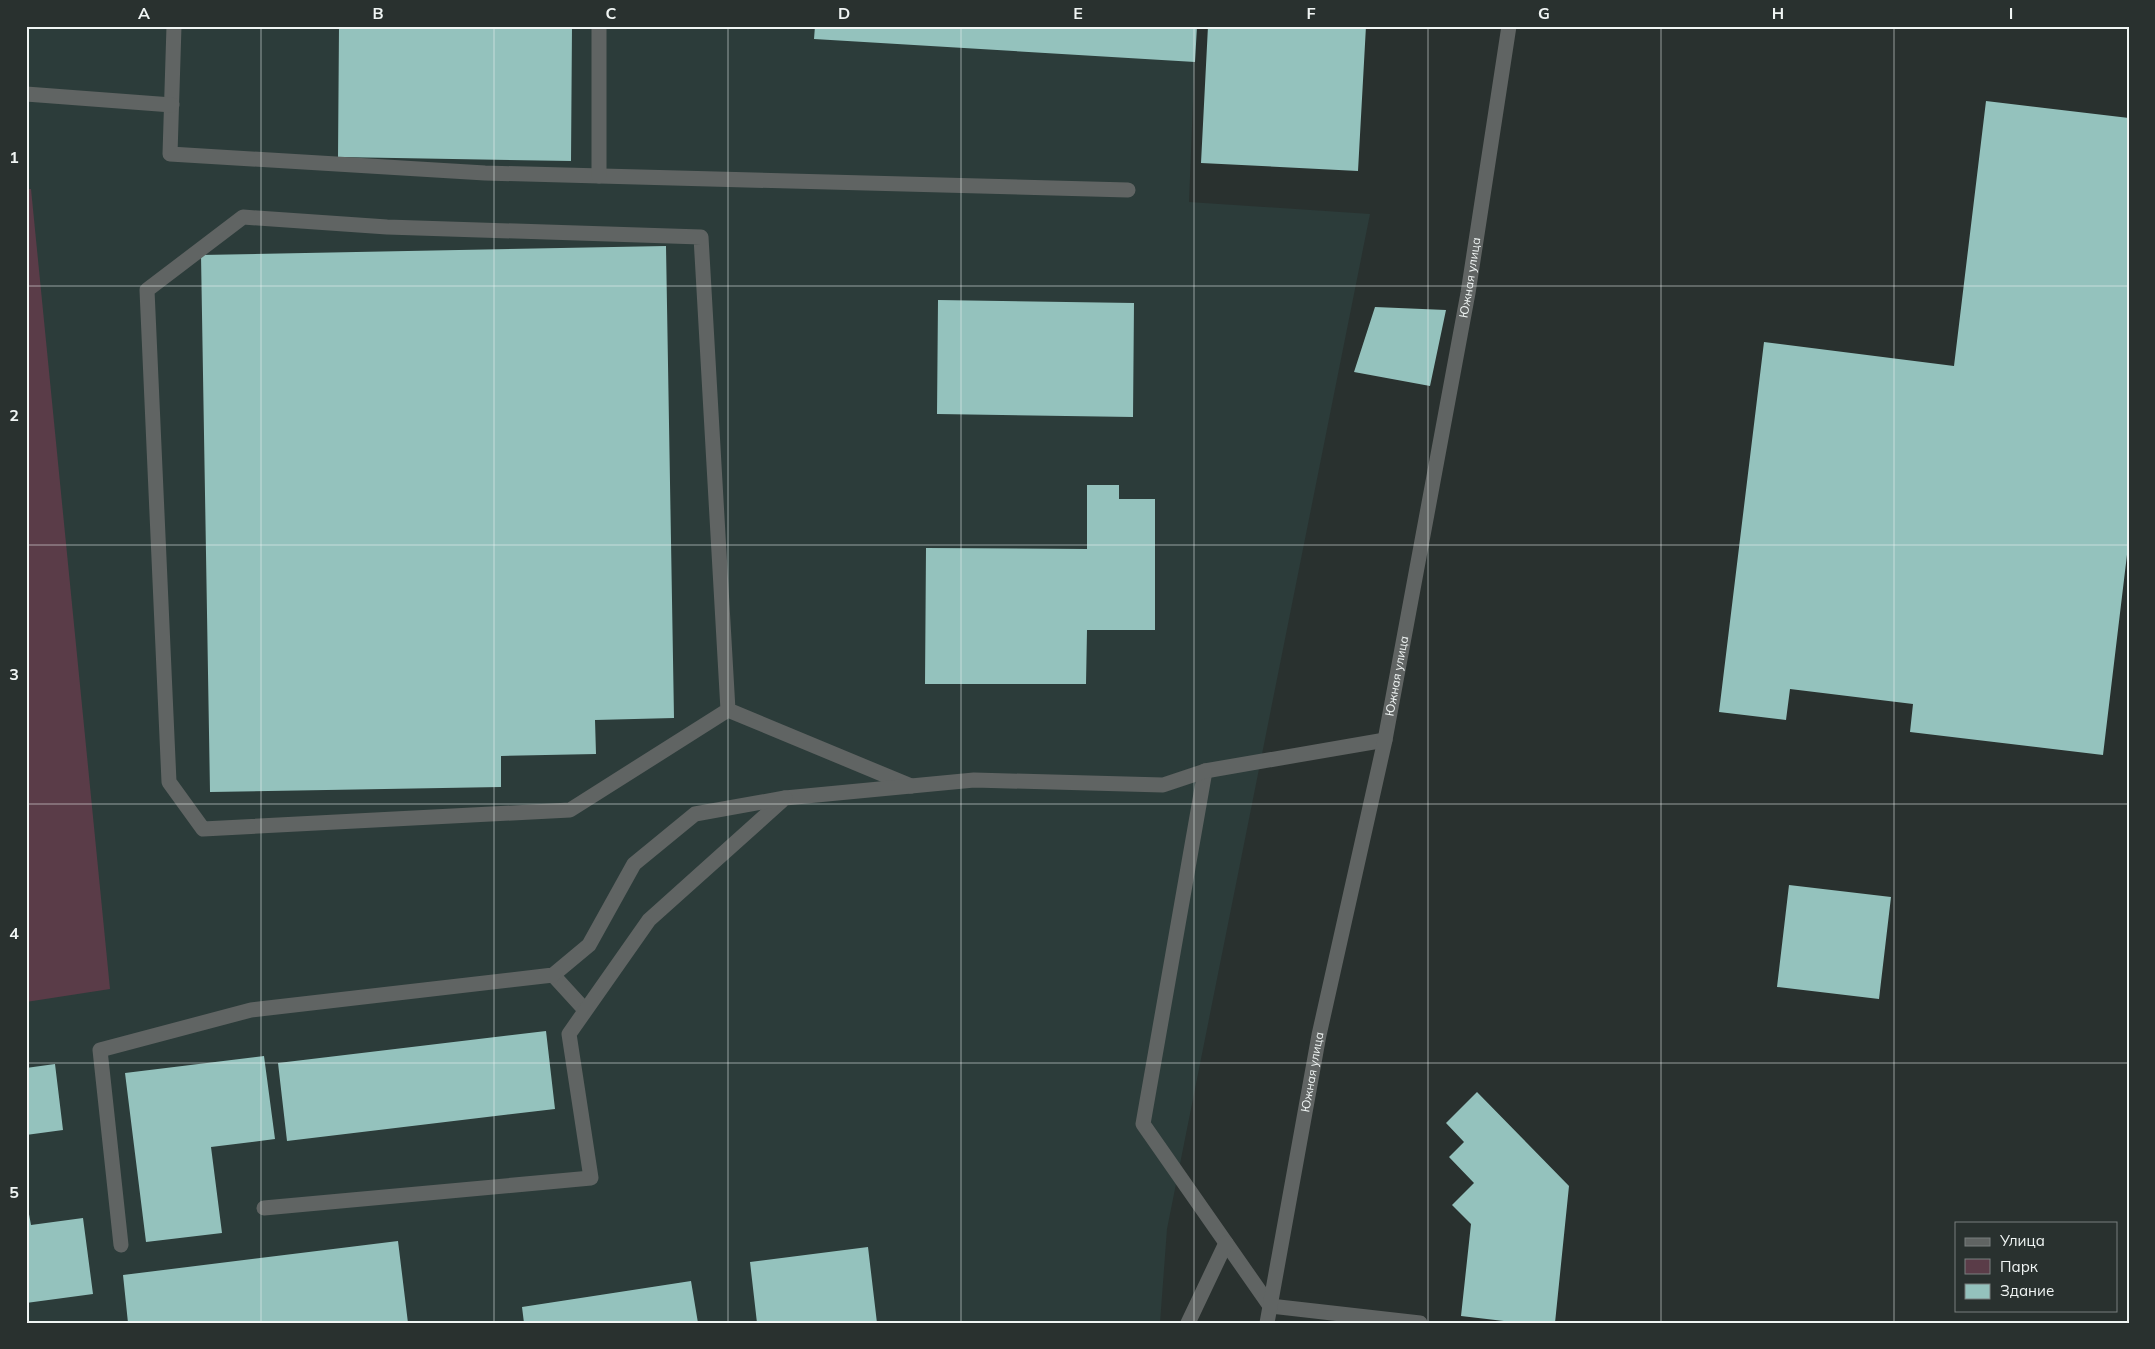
<svg xmlns="http://www.w3.org/2000/svg" width="2155" height="1349" font-family="Mulish,sans-serif">
<style>
.built{fill:#2c3c3a}
.green{fill:#5a3c48}
.building{fill:#94c2bd}
.lines{fill:none;stroke-linecap:round;stroke-linejoin:round}
.minor{stroke:#606463;stroke-width:15}
.grid{fill:none;stroke:#f0f5f4;stroke-width:1;stroke-opacity:0.55}
.labels{text-anchor:middle;stroke-width:5;stroke-linejoin:round;paint-order:stroke}
.street-label{font-size:12px;fill:#f0f5f4;stroke:#29312f}
.neatline{fill:none;stroke:#f0f5f4;stroke-width:2}
.grid-label{font-size:16px;text-anchor:middle;font-weight:bold;fill:#f0f5f4}
</style>
<rect width="100%" height="100%" fill="#29312f"/>
<path class="built" d="M26 26H1196L1189 202 1370 214 1167 1229 1160 1323H26Z"/>
<path class="green" d="M26 189H31L110 989 26 1002Z"/>
<path class="building" d="M339 26H572L571 161 338 157Z
M815 26H1197L1195 62 814 39Z
M1208 26H1366L1358 171 1201 163Z
M1986 101 2129 118V538L2103 755 1910 732 1913 704 1790 689 1786 720 1719 712 1764 342 1954 366Z
M666 246 674 718 595 720 596 754 501 756V787L210 792 201 255Z
M938 300 1134 303 1133 417 937 414Z
M1375 307 1446 310 1430 386 1354 372Z
M1087 485H1119V499H1155V630H1087L1086 684H925L926 548 1087 549Z
M1789 885 1891 897 1879 999 1777 987Z
M546 1031 555 1109 287 1141 278 1063Z
M264 1056 275 1139 211 1147 222 1233 146 1242 125 1073Z
M55 1064 63 1130 26 1135V1068Z
M1477 1092 1569 1186 1555 1323H1521L1461 1316 1471 1224 1452 1205 1474 1183 1449 1157 1464 1142 1446 1123Z
M26 1198 31 1225 83 1218 93 1294 26 1303Z
M398 1241 408 1323H128L123 1275Z
M868 1247 877 1323H757L750 1262Z
M691 1281 698 1323H524L522 1307Z"/>
<g class="lines">
<g class="minor">
<path d="M174 26 170 154 485 173 1128 190"/>
<path d="M599 26V176"/>
<path d="M26 94 172 105"/>
<path d="M728 710 701 237 387 227 243 217 147 290 169 782 203 829 570 810 728 710 911 786"/>
<path d="M1205 771 1143 1124 1270 1306 1420 1323"/>
<path d="M553 975 585 1010"/>
<path d="M264 1208 591 1178 569 1034 649 920 785 798 974 780 1163 785 1205 771 1385 740"/>
<path d="M121 1245 100 1050 251 1010 553 975 589 945 634 864 695 814 785 798"/>
<path d="M1188 1323 1226 1243"/>
<path id="s1" d="M1267 1323 1319 1035 1385 740 1468 293 1509 26"/>
</g>
</g>
<path class="grid" d="M261 26V1323M494 26V1323M728 26V1323M961 26V1323M1194 26V1323M1428 26V1323M1661 26V1323M1894 26V1323M26 286H2129M26 545H2129M26 804H2129M26 1063H2129"/>
<g class="labels">
<g class="street-label">
<text dy="4" stroke="none"><textPath href="#s1" startOffset="1065">Южная улица</textPath></text>
<text dy="4" stroke="none"><textPath href="#s1" startOffset="660">Южная улица</textPath></text>
<text dy="4" stroke="none"><textPath href="#s1" startOffset="255">Южная улица</textPath></text>
</g>
</g>
<rect width="2155" height="1349" fill="none" stroke="#29312f" stroke-width="55"/>
<rect x="1955" y="1222" width="162" height="90" fill="#29312f" stroke="#797f7e"/>
<rect x="1965" y="1238" width="25" height="8" fill="#606463" stroke="#797f7e"/>
<text x="2000" y="1246" font-size="15" fill="#f0f5f4">Улица</text>
<rect x="1965" y="1259" width="25" height="15" fill="#5a3c48" stroke="#797f7e"/>
<text x="2000" y="1272" font-size="15" fill="#f0f5f4">Парк</text>
<rect x="1965" y="1284" width="25" height="15" fill="#94c2bd" stroke="#797f7e"/>
<text x="2000" y="1296" font-size="15" fill="#f0f5f4">Здание</text>
<rect x="28" y="28" width="2100" height="1294" class="neatline"/>
<g class="grid-label">
<text x="144" y="19">A</text>
<text x="378" y="19">B</text>
<text x="611" y="19">C</text>
<text x="844" y="19">D</text>
<text x="1078" y="19">E</text>
<text x="1311" y="19">F</text>
<text x="1544" y="19">G</text>
<text x="1778" y="19">H</text>
<text x="2011" y="19">I</text>
<text x="14" y="163">1</text>
<text x="14" y="421">2</text>
<text x="14" y="680">3</text>
<text x="14" y="939">4</text>
<text x="14" y="1198">5</text>
</g>
</svg>
